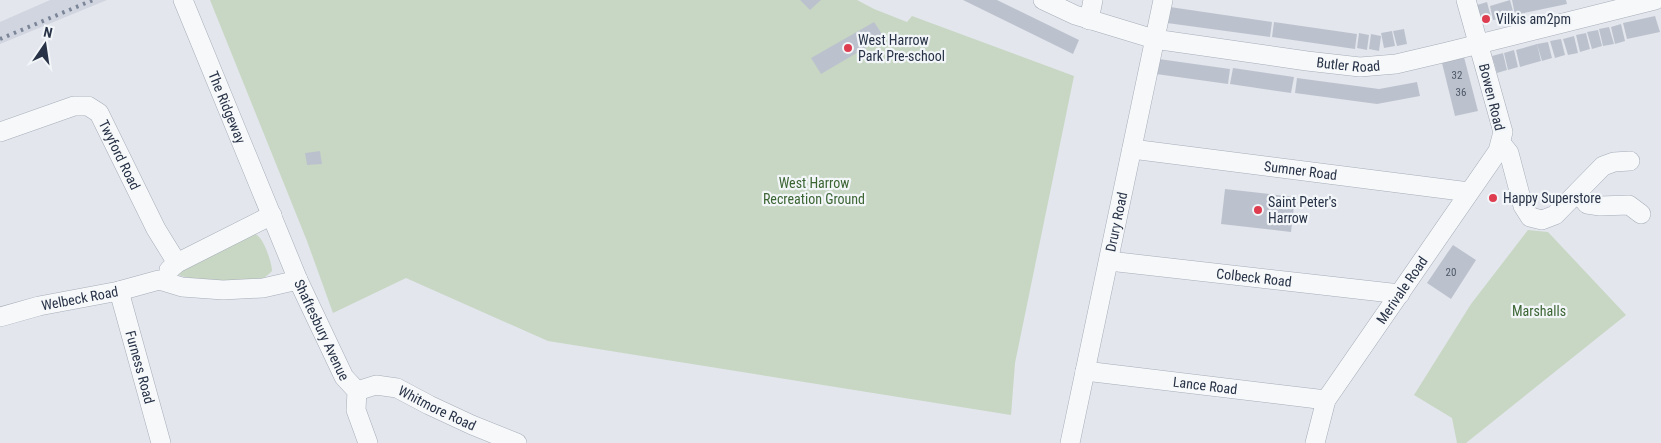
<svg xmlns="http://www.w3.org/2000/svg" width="1661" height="443" font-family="'Roboto Condensed',sans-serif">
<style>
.built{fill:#d1d5df}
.green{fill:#c8d7c3}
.building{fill:#bcc2cd}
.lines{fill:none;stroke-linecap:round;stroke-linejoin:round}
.minor-casing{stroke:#a7adb8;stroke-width:20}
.minor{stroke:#f6f8fa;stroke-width:19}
.rail{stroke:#7a8598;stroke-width:4;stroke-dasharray:2.5 5;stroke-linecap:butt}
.poi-dot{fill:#de3c4f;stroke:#f3f6f9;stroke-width:2}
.labels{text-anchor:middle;stroke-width:4.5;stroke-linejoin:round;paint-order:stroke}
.number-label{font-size:11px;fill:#4d5768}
.poi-label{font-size:14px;fill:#283347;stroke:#f3f6f9;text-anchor:start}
.street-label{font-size:14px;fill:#283347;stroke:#f3f6f9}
.park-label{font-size:14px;fill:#3c6534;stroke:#f3f6f9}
</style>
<rect width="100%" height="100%" fill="#e3e6ed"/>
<path class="built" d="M50 0H107L0 44V22Z"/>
<path class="green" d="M210 0H857L874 9 907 22 912 16 1074 76 1015 363 1011 415 548 341 406 278 333 313 307 241Z
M1528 230 1548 232 1626 315 1466 443H1457L1452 418 1414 395 1471 304Z
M250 234C254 234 255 233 258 236 264 240 272 263 272 271 268 275 265 278 259 279 245 282 191 281 179 275L178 271Z"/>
<path class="building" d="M800 0H821L810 10Z
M963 0H997L1079 40 1073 54Z
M1510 0 1514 15 1504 18 1502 11 1504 18 1493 20 1490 6Z
M1512 0H1566L1567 4 1515 15Z
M1487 2 1491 17 1481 20 1477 5Z
M1170 7 1272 22 1270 37 1167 23Z
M1655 16 1660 32 1627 39 1623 23Z
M874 22 884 37 821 74 811 58Z
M1274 22 1357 34 1355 49 1272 37Z
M1621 24 1625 41 1615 44 1611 27Z
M1609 27 1614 44 1603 46 1599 29Z
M1404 29 1407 44 1397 46 1393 31Z
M1598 30 1602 46 1592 49 1587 32Z
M1392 31 1395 46 1384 48 1381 33Z
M1359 33 1369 35 1367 50 1357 48Z
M1586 33 1590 49 1580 52 1576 35Z
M1371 34 1381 36 1379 51 1369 49Z
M1574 36 1578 53 1568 55 1563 39Z
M1561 39 1565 55 1555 58 1550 41Z
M1548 42 1552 58 1542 61 1537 44Z
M1537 44 1541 61 1520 67 1516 50Z
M1514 50 1518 67 1508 70 1504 53Z
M1503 53 1507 70 1497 73 1492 56Z
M1464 57 1478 111 1455 116 1442 63Z
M1159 59 1230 69 1228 84 1156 74Z
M1233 68 1294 77 1291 93 1230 84Z
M1297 78 1379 89 1417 82 1420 96 1377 104 1295 93Z
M320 151 322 164 307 165 305 153Z
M1225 189 1295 197 1291 232 1221 224Z
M1453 245 1476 260 1451 299 1427 283 1448 252 1457 259 1448 252Z"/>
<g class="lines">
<g class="minor-casing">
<g id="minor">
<path id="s1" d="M183 0 298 280 344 377 357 391 356 410 368 443"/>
<path id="s2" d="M1043 0 1075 15 1154 39 1307 61 1360 67 1396 64 1447 52 1655 0"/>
<path d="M1089 20 1093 0"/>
<path id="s3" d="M0 132 74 106H88L99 113 156 229 177 263"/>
<path d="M1501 143 1509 153 1523 206 1530 217 1542 220 1555 215 1603 166 1614 162 1630 161"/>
<path id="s4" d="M1132 149 1469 192"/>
<path d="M1578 193 1587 204 1600 206 1629 205 1641 214"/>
<path id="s5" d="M1109 261 1400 294"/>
<path d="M169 270 177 263 272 215"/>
<path id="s6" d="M119 291 161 443"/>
<path id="s7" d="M0 317 39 306 119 291 159 280 182 287 223 290 263 288 298 280"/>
<path id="s8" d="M1085 371 1326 400"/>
<path id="s9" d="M357 391 376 385 397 388 429 405 472 425 517 443"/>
<path id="s10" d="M1070 443 1163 0"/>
<path id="s11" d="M1315 443 1326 400 1498 151 1503 132 1466 0"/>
</g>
</g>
<use href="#minor" class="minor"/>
<path class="rail" d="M0 39 93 0"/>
</g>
<g class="poi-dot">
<circle cx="1486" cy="19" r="5"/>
<circle cx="848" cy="48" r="5"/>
<circle cx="1493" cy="198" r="5"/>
<circle cx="1258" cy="210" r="5"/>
</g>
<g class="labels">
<g class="number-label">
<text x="1457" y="79">32</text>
<text x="1461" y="96">36</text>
<text x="1451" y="276">20</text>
</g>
<g class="poi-label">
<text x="1496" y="24">Vilkis am2pm</text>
<text x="858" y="45">West Harrow<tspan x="858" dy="16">Park Pre-school</tspan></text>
<text x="1503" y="203">Happy Superstore</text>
<text x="1268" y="207">Saint Peter's<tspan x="1268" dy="16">Harrow</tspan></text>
</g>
<g class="street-label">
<text dy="5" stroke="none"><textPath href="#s2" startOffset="314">Butler Road</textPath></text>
<text transform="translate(1492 97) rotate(76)" y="5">Bowen Road</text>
<text dy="5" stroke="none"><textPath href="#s1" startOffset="116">The Ridgeway</textPath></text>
<text dy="5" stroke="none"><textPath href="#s3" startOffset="152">Twyford Road</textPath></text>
<text dy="5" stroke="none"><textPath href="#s4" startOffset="170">Sumner Road</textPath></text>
<text dy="5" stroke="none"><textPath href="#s10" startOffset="226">Drury Road</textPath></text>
<text dy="5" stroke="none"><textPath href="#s5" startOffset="146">Colbeck Road</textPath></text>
<text dy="5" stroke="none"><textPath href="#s11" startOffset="178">Merivale Road</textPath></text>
<text dy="5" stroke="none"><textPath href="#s7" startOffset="82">Welbeck Road</textPath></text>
<text dy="5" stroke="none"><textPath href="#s1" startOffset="358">Shaftesbury Avenue</textPath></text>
<text dy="5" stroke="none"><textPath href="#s6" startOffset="79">Furness Road</textPath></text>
<text dy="5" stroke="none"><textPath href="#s8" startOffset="121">Lance Road</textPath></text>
<text dy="5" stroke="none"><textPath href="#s9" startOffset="86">Whitmore Road</textPath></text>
</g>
<g class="park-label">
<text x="814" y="188">West Harrow<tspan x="814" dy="16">Recreation Ground</tspan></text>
<text x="1539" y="316">Marshalls</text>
</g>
</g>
<g transform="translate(45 45) rotate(13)" stroke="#f3f6f9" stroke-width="4" paint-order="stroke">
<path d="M0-4L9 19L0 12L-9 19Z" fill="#283347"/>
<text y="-8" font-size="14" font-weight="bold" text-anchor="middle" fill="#283347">N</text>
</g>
</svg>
